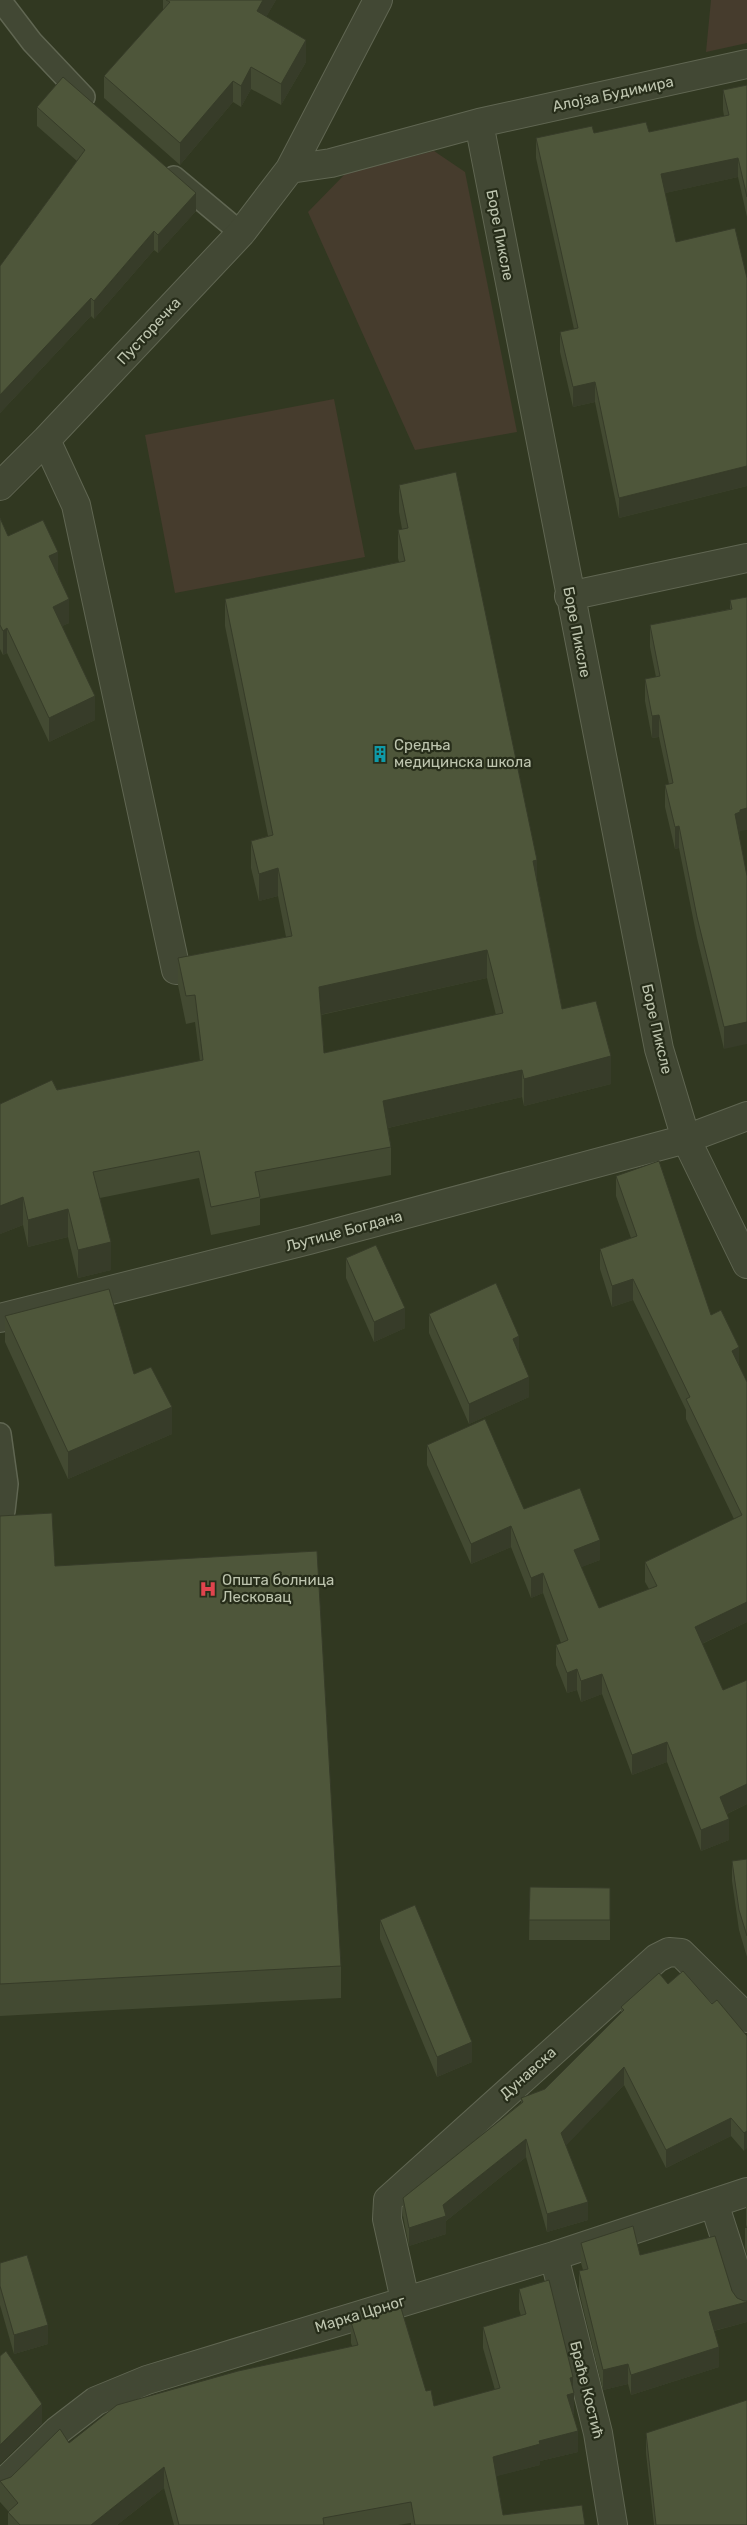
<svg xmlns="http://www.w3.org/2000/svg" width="747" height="2525" font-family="Rubik,sans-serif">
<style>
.green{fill:#463c2d}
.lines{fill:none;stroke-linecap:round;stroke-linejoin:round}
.lane-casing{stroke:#606652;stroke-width:24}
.street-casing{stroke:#606652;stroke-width:30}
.lane{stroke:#424834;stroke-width:21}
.street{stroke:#424834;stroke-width:28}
.wall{fill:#434a32;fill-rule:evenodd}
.shaded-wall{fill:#373c29}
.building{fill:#4e563a;stroke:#373c29;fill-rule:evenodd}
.labels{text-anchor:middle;stroke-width:4.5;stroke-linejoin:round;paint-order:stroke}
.street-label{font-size:15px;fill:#bec5af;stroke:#272d1a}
.poi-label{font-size:15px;fill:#bec5af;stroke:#272d1a;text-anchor:start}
</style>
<rect width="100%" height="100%" fill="#313821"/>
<path class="green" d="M711 0H747V43L706 52Z
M434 151 465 172 517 432 415 450 308 212 346 173Z
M334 399 365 557 175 593 145 435Z"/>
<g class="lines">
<g class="lane-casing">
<path id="lane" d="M0 0 32 42 84 97
M174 177 241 233
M0 1434 7 1484 4 1511 0 1512"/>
</g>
<g class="street-casing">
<path id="street" d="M479 123 659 1049 686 1139 747 1264
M290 169 378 0
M46 440 76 505 176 970
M0 486 46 440 241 233 290 169 331 163 479 123 747 64
M569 596 747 558
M0 1318 309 1240 686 1139 747 1116
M714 2203 747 2306
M554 2256 598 2433 613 2525
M405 2300 387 2219 388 2200 657 1958 669 1952 681 1953 747 2018
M0 2486 57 2431 96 2401 147 2380 554 2256 747 2192"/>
</g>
<use href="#lane" class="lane"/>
<use href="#street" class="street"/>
</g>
<path class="wall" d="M163 0H276L266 17 306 62 281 105 251 89 241 107 233 102 180 165 104 98V76L163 10Z
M747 85V217L738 177 665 193 676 242 747 278V486L619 518 595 402 573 407 560 352V332L574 329 536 158V138L594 133 649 132 724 116 723 110V90Z
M37 107 196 211 158 253 154 250 94 319 91 316 0 413V266L77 161 37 126Z
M399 485 537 881 562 1009 611 1084 524 1106 522 1097 388 1128 391 1147V1175L260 1199V1225L211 1235 199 1178 100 1198 111 1270 78 1278 68 1237 28 1247 23 1225 0 1234 57 1090 200 1061 195 1022 186 1024 178 985V958L286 937 278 896 259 901 251 868V841L268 836 225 626V599L399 562 398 558V530L402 529 399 512ZM487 978 496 1015 324 1053 321 1015Z
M0 518 8 536 58 574 69 623 62 626 95 720 49 742 7 653 3 655 0 649Z
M747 597 740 834 739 835 724 1049 697 938 679 848 675 849 665 807V785L669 784 659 737 652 738 645 701V679L656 677 650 647V625L730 609V600Z
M616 1176 711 1315 747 1382V1622L702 1644 723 1690 747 1680V1804L727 1814 729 1840 701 1851 667 1762 632 1775 602 1694 581 1702 577 1690 567 1693 556 1665V1645L561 1643 543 1593 531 1598 511 1547 471 1564 427 1465V1445L600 1560 581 1567 599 1608 649 1589 645 1582V1562L734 1519 686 1419V1410L633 1300 612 1307 600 1269V1249L631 1238 616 1196Z
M346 1258 405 1328 374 1342 346 1278Z
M429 1314 519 1354 529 1397 469 1424 429 1333Z
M5 1316 134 1374 172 1434 68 1479 5 1342Z
M0 1516 55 1566 341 1966V1998L0 2016Z
M747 1859V1957L739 1930 732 1881V1861Z
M530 1887 610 1888V1940H529Z
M380 1920 472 2062 437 2077 380 1939Z
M668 1984 712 2004 747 2036 744 2151 731 2136 666 2168 624 2085 566 2145 588 2220 547 2232 526 2157 446 2221V2234L409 2246 403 2216V2198L521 2103V2098L545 2089 621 2013V2007Z
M747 2204V2255L745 2248V2228H747L746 2225V2205Z
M581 2243 640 2255 732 2291 737 2298 747 2302V2322L714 2331 719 2367 631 2395 628 2384 603 2390 579 2291V2271L583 2270 581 2263Z
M0 2263 48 2344 14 2354 0 2305Z
M519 2289 573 2388 574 2413 573 2414 578 2452 540 2461V2465L496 2476 503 2515 585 2525H411V2523L398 2525H174L164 2488 117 2525H8V2511L0 2502V2481L11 2477 69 2443 352 2346 351 2343V2322L426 2391 434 2406 495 2390 483 2348V2327L521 2316 519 2309Z
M646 2433 747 2525H654L646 2453Z"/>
<path class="shaded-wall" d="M263 0H276L257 33V11Z
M306 40V62L281 105V84Z
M251 67V89L241 107V86Z
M233 81V102L180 165V143Z
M738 158V177L661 194V174Z
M196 193V211L158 253V235Z
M154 231V250L94 319V301Z
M91 298V316L0 413V395Z
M595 382V402L573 407V387Z
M747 466V486L619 518V498Z
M58 552V576L49 556Z
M69 599V623L53 631V607Z
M7 628V653L3 655V631Z
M95 696V720L49 742V718Z
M659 715V737L652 738V716Z
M747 808V830L740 831V834L735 836V814L740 810Z
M679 826V848L675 849V827Z
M537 860V888L533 861Z
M278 868V896L259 901V874Z
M487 950V978L319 1015V987Z
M747 1022V1044L724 1049V1027Z
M611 1056V1084L524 1106V1079Z
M522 1070V1097L383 1129V1101Z
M23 1197V1225L0 1234V1206Z
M68 1209V1237L28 1247V1220Z
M111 1242V1270L78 1278V1250Z
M633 1279V1300L612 1307V1286Z
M405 1308V1328L374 1342V1322Z
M519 1336V1355L513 1339Z
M739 1347V1368L732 1351Z
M529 1377V1397L469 1424V1404Z
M172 1407V1434L68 1479V1452Z
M511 1526V1547L471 1564V1544Z
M600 1540V1560L574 1570V1550Z
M543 1573V1593L531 1598V1578Z
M747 1602V1622L695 1647V1627Z
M577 1669V1690L567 1693V1673Z
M602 1674V1694L581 1702V1681Z
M667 1742V1762L632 1775V1755Z
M747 1784V1804L720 1817V1797Z
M729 1819V1840L701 1851V1830Z
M472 2042V2062L437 2077V2057Z
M624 2067V2085L561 2151V2133Z
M731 2118V2136L666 2168V2150Z
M747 2131V2148L744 2151V2133Z
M526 2139V2157L446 2221V2234L409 2246V2228L443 2205Z
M588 2202V2220L547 2232V2214Z
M747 2302V2322L709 2332V2312Z
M48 2325V2344L14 2354V2335Z
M719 2347V2367L631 2395V2375Z
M628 2364V2384L603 2390V2370Z
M573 2377V2393H574V2413L567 2416V2395L570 2378Z
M42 2404V2424L0 2464V2445Z
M578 2431V2452L540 2461V2465L493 2477V2457L539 2441Z
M164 2467V2488L117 2525H91Z"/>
<path class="building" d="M166 0H263L257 11 306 40 281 84 251 67 241 86 233 81 180 143 104 76 170 2Z
M63 77 196 193 158 235 154 231 94 301 91 298 0 395V266L85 150 37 107Z
M747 85V197L738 158 661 174 676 242 735 228 747 278V466L619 498 595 382 573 387 560 332 578 328 536 138 592 126 594 133 646 122 649 132 729 115 723 90Z
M456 472 537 860 533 861 562 1009 596 1001 611 1056 524 1079 522 1070 383 1101 391 1147 255 1172 260 1197 211 1207 199 1151 93 1172 111 1242 78 1250 68 1209 28 1220 23 1197 0 1206V1104L52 1080 57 1090 203 1060 195 995 186 996 178 958 292 936 278 868 259 874 251 841 273 835 225 599 405 561 398 530 408 528 399 485ZM487 950 503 1013 324 1053 319 987Z
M0 518 8 536 43 520 58 552 49 556 69 599 53 607 95 696 49 718 7 628 3 631 0 625Z
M747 597V808L740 810V812L735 814 747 876V1022L724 1027 697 917 679 826 675 827 665 785 673 783 659 715 652 716 645 679 660 676 650 625 732 609 730 600Z
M659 1161 711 1315 721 1310 739 1347 732 1351 747 1382V1602L695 1627 723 1690 747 1680V1784L720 1797 729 1819 701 1830 667 1742 632 1755 602 1674 581 1681 577 1669 567 1673 556 1645 568 1640 543 1573 531 1578 511 1526 471 1544 427 1445 485 1419 524 1509 580 1488 600 1540 574 1550 599 1608 657 1586 645 1562 742 1515 686 1399 690 1397 633 1279 612 1286 600 1249 637 1236 616 1176Z
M376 1245 405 1308 374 1322 346 1258Z
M496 1283 519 1336 513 1339 529 1377 469 1404 429 1314Z
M109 1289 134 1374 151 1367 172 1407 68 1452 5 1316Z
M52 1513 55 1566 317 1551 341 1966 0 1984V1516Z
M747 1859V1936L739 1910 732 1861Z
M530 1887 610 1888V1920H529Z
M415 1905 472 2042 437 2057 380 1920Z
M683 1971 712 2004 717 2000 747 2036V2131L744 2133 731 2118 666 2150 624 2067 561 2133 588 2202 547 2214 526 2139 443 2205 446 2216 409 2228 403 2198 523 2102 521 2098 545 2089 624 2010 621 2007 659 1973 668 1984Z
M633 2226 640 2255 715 2236 732 2291 737 2298 744 2301H747V2302L709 2312 719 2347 631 2375 628 2364 603 2370 579 2271 588 2269 581 2243Z
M27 2255 48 2325 14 2335 0 2286V2263Z
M549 2280 573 2377 570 2378 574 2393 567 2395 578 2431 539 2441 540 2444 493 2457 503 2515 582 2505 585 2525H415L411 2502 323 2518 324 2525H179L164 2467 91 2525H20L8 2512 18 2503 0 2481 11 2477 60 2429 69 2443 117 2405 238 2371 358 2345 351 2322 401 2308 426 2391 431 2390 434 2406 500 2388 483 2327 526 2314 519 2289Z
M6 2351 42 2404 0 2445V2356Z
M747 2400V2525H656L646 2433Z"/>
<defs>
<g id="building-bare" transform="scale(1.35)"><path d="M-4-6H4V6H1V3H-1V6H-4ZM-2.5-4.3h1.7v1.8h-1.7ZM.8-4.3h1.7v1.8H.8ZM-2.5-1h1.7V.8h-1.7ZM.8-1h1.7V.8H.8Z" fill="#0f9aa8" stroke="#272d1a" stroke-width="2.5" paint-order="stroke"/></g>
<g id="hospital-bare" transform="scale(1.35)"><path d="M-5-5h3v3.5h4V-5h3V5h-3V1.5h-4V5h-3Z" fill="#e0444e" stroke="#272d1a" stroke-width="2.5" paint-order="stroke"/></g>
</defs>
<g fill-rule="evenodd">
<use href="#building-bare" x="380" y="754"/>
<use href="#hospital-bare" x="208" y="1589"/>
</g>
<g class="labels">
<g class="street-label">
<text transform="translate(613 94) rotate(-12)" y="5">Алојза Будимира</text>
<text transform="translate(500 235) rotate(79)" y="5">Боре Пиксле</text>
<text transform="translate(149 331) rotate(-47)" y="5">Пусторечка</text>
<text transform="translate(577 632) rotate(79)" y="5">Боре Пиксле</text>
<text transform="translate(657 1029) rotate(77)" y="5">Боре Пиксле</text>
<text transform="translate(344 1231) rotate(-15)" y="5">Љутице Богдана</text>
<text transform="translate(528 2073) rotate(-42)" y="5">Дунавска</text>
<text transform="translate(360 2314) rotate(-17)" y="5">Марка Црног</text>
<text transform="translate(587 2390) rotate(76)" y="5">Браће Костић</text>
</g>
<g class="poi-label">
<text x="394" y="750">Средња<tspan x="394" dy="17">медицинска школа</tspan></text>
<text x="222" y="1585">Општа болница<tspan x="222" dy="17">Лесковац</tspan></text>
</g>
</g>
</svg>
